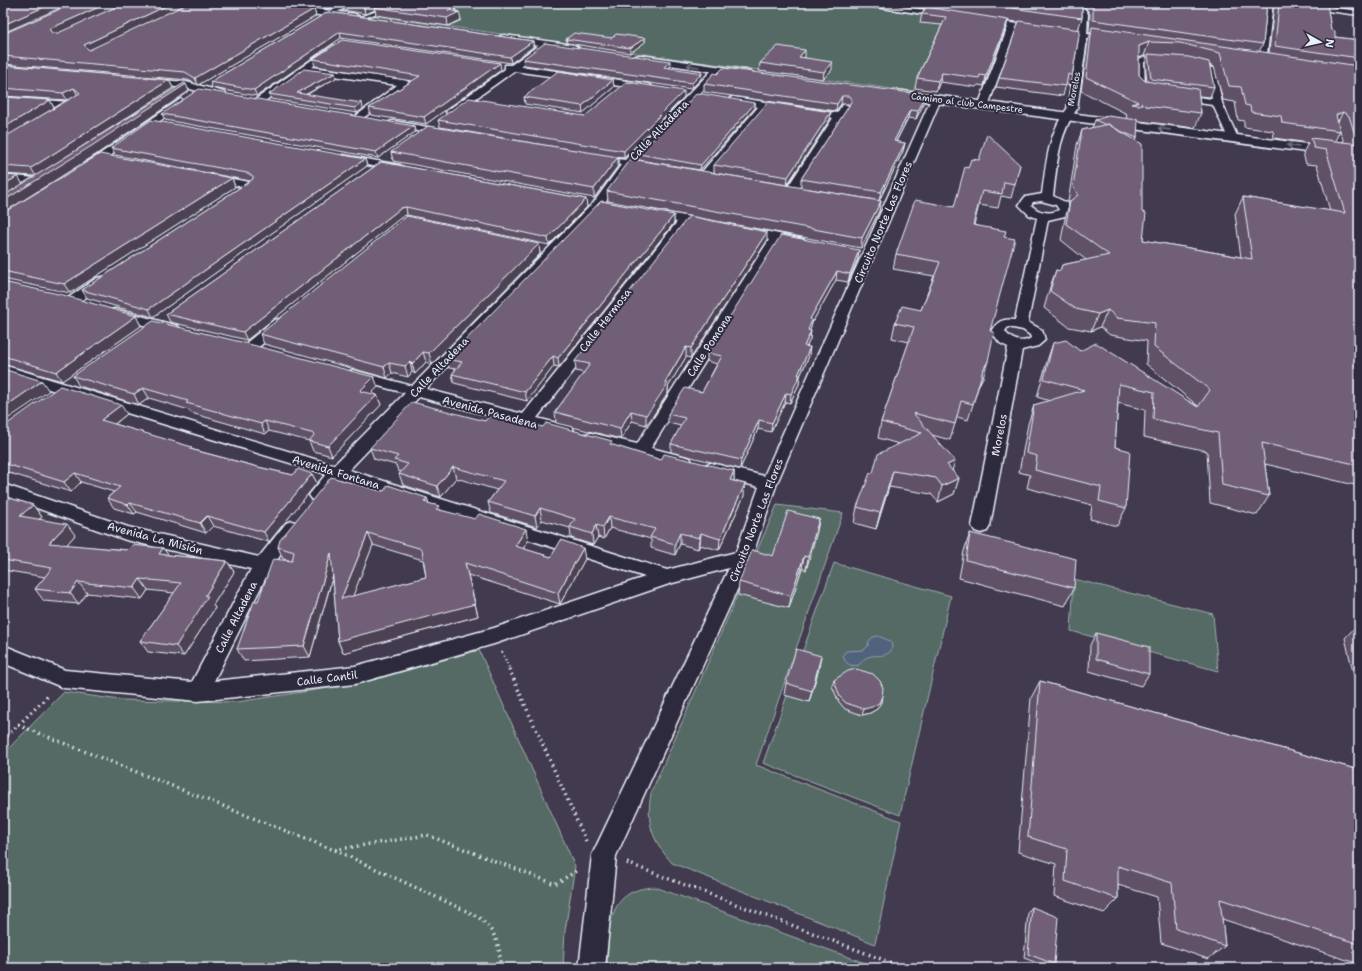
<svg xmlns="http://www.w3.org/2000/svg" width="1362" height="971" font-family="'Shantell Sans',sans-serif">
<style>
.green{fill:#546a65;stroke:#9eaeae}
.water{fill:#51637c;stroke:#8d9cae}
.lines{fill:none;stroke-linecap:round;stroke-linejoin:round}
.lane-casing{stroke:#e8f1f8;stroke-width:3}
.street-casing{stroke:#e8f1f8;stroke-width:3}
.secondary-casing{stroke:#e8f1f8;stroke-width:3}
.path-far1{stroke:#e8f1f8;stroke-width:2.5;stroke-dasharray:1 3;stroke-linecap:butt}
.path{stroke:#e8f1f8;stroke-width:3.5;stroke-dasharray:1.5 4;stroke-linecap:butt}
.lane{fill:#2f2a3d;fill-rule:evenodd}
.street{fill:#2f2a3d;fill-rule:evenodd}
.secondary{fill:#2f2a3d;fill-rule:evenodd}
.wall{fill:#605166;stroke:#e8f1f8;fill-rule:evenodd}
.shaded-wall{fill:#4e4253;stroke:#e8f1f8}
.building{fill:#705e77;stroke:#e8f1f8;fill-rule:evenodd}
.oneway{stroke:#70707e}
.labels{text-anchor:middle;stroke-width:4;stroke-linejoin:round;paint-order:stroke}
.far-street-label{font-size:9px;fill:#e8f1f8;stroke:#2f2a3d}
.street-label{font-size:11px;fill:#e8f1f8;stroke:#2f2a3d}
</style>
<rect width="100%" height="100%" fill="#423a4e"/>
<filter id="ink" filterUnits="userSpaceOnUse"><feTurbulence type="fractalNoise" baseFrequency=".025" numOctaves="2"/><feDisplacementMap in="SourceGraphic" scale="8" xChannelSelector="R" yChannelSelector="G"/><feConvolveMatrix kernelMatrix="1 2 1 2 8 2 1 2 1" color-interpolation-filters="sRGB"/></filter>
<g filter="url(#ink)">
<path class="green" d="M409 3H842L948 19 913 92 373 16Z
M777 505 843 513 756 765 901 821 875 944 672 863C652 840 646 824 651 793Z
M834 563 951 596 900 815 763 763Z
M1074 579 1213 614 1218 671 1071 631Z
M479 650 575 866 565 931 563 968H3V754L64 692 120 700 237 702 362 683Z
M655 887 879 968H607C609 931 605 889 655 887Z"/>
<path class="water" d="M878 636 890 641 892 646 891 651C881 661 869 649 859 665 850 667 845 664 843 655L846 651 864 650 868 646 869 641 873 637Z"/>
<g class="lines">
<g class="lane-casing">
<path id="lane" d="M346 3H350C347 8 334 15 328 13Z
M399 3H405L361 19 358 18Z"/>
</g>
<g class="street-casing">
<path id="street" d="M859 3H879L945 13 949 15 945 17 863 5Z
M1073 3H1081L1088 14 1087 34 1111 38 1115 40 1111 42 1087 39 1077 109C1058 135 1057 165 1053 196L1067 203 1071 211 1065 216 1048 220 1028 322 1042 330 1045 340 1038 346 1022 350 990 526 987 531 981 533 975 531 972 526 1008 347 1000 343 991 331C998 321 1003 318 1015 320L1037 218 1029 215 1019 205 1025 197 1042 194C1046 165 1048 133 1067 109L1079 38 1016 28 988 106 983 109 978 106 1008 27 985 23 981 21 985 19 1079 33 1080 14ZM1041 201 1056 205 1059 210C1049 215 1038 212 1031 205L1033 202ZM1008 327 1023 330 1030 335 1031 338C1022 344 1010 340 1005 331Z
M1265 3H1273L1266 62 1262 65 1258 62Z
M1278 3H1300L1359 11V15L1282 5Z
M542 43 545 44V48L520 66 648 84 653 87 648 90 514 71 454 114H448L446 112 448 110 505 69V65H511Z
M333 45 337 48 336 50 312 67 405 80 410 83 359 121 354 118 356 116 397 85 312 73 308 70 262 103H256V99Z
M1146 56 1188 60 1215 69 1222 103 1238 138 1237 140 1233 141 1228 138 1213 105 1176 100 1171 97 1176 94 1212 99 1208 72C1190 62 1164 60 1144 62L1145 88 1153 94 1148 97 1137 91 1136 60Z
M717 67 720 68V72L636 161 655 165 656 167 655 169 631 167 602 206 426 389 523 414 677 222 648 216 646 214 648 212 652 210 713 221 715 224 713 227 709 228 688 224 537 418 572 427 574 431 572 435 566 436 419 397 349 470 667 570 736 552 759 487 705 473 703 469 705 465 711 463 764 476 931 99 936 96 941 99 777 483 752 557 616 856 605 968H579L592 855 729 568 669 584 494 644 355 684 198 701 64 688 3 663V645L65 670 192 682 251 569 126 540 3 496V484L128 527 259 557 286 523 292 521 298 523 301 528 270 569 214 681 355 666 494 628 645 577 340 479C332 489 326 503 312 499L309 495 326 474 3 375V365L334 465 405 393 348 378 346 375 348 372 353 370 412 386 594 202 621 165 592 160 591 158 592 156 625 160 714 68Z
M149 79 186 82 224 92 226 94 221 97 186 88 146 84V80Z
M3 97 69 102 74 105 69 108 3 103Z
M733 97 837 113 842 105 845 104 850 107 797 191 791 194 785 191 833 118 768 108 708 178H700L699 176 700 174 758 107 730 102V98Z
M181 99 186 102 184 104 90 170H82L81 168 82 166Z
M393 121 445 130 450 133 445 136 389 126 388 124 389 122Z
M343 155 400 165 405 168 400 171 339 160 338 158 339 156Z
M3 175 35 178 41 181 35 184 3 181Z
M210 175 249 182 255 185 249 188 206 180 205 178 206 176Z
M745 227 803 239 809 243 803 247 780 242 651 448 690 458 692 462 690 466 684 468 585 442 583 438 585 434 591 433 637 444 769 240 741 234 739 231Z
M102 277 107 278 109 281 107 284 77 303H67L65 300 97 278Z
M115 309 178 326 180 329 178 332 173 333 110 316 108 313 110 310Z
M279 319 284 320 286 323 284 326 255 350H245L243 347 245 344 274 320Z"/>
</g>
<g class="secondary-casing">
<path id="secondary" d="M286 5 355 14 360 17 355 20 282 10 281 8Z
M504 35 574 45 579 48 574 51 500 40 499 38 500 36Z
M640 55 750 71 756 74 750 77 636 60 634 58 636 56Z
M896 90 1359 151V159L892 97 890 94 892 91Z"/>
</g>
<path class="path-far1" d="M502 652 510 670"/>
<path class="path" d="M509 669 586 841
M18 725 334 850 427 835 555 884 578 870
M3 740 50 694
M335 850 477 916C495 930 501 945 500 968
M627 863 905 968"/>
<use href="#lane" class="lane"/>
<use href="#street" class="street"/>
<use href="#secondary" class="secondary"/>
</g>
<path class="wall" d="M281 3H438L455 7 456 11 459 12 461 20 448 26 376 15 375 10 365 14 344 10 342 3 332 9Z
M889 3H1267L1263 44 1259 52 1269 53 1274 3H1359V10L1327 5 1331 30 1335 37 1359 40V486L1265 464 1269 496 1257 515 1210 503 1207 451 1144 437 1145 410 1118 403 1115 447 1126 508 1117 526 1090 519 1092 505 1027 488 1030 475 1019 472 1028 424 1034 405 1050 401 1037 397 1047 361 1053 343 1080 351 1198 406 1146 364 1147 341 1110 335 1100 327 1091 331 1069 327 1044 308 1050 287 1056 270 1060 271 1062 265 1086 260 1061 240 1065 218 1069 205 1068 202 1077 145 1082 130 1092 128 1095 120 1126 119 1127 114 1081 91 1088 41 1091 33H1089L1090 14 1082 3V18L1078 30 1072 76 1069 86 1066 84 1063 96 996 87 999 78 1019 22 1008 21 1006 28 984 86 978 85 976 87 940 82 936 91 915 88 917 78 942 25 920 23 922 14 926 8ZM1144 56H1147L1145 63 1147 81H1145L1139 75V58ZM1209 65 1214 67 1223 100 1235 102 1238 120 1244 121V127L1273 131 1274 138 1308 143 1303 153 1306 164 1317 165 1330 211 1243 197 1235 214 1241 257 1143 240 1136 141 1137 138 1135 120 1136 118 1140 121 1195 128 1201 113 1199 96 1210 97 1214 87ZM1340 130V131L1344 142 1335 141Z
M314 9 316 16 198 85 188 80 3 64V34Z
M328 12 533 41V47L511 63 341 38 257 96 212 88 210 82Z
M612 38H645V42L630 53 567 43 566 39Z
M805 58 832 70 823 79 759 71 760 63Z
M313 59 501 70 426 124 371 115 369 108 412 81 315 66Z
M523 59 670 68 701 79 691 89 524 65Z
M3 65 169 80 173 88 63 159 189 91 97 154 3 213 18 176 22 184 35 176 3 174V97L50 100 54 108 67 100 3 96Z
M335 73 336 78 306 95 363 109 357 113 271 99 269 94Z
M613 80 614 87 583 113 525 104 524 97Z
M704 84 926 95 924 103 916 119 908 118 896 142 905 143 903 151 879 201 809 189 881 201 879 211 861 248 608 201 607 191 801 188V179L850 105 849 104H841L836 111 704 92Z
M684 97 624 158 618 157V166L594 198 393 161 391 152 578 151 440 127 438 120 585 116Z
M755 103V108L700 170 639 160V154Z
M162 114 414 126 415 132 378 158 165 120Z
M830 119 787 185 714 173V165Z
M111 148 365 159 367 166 153 317 87 298 82 290 250 181 115 155Z
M381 162 586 199 587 207 549 245 407 215 403 216 247 340 170 322 166 314Z
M1020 165 1011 198 1001 196 998 208 979 205 974 225 1004 237 983 377 979 385 968 420 957 417 950 440 932 435 952 470 959 478 954 494 938 502 931 494 889 487 876 529 854 523 857 507 873 473 899 444 878 438 881 422 909 342 892 338 895 323 921 310 934 276 893 269 896 254 954 207 968 168Z
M232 178 235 187 70 293 3 279V213Z
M674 215V223L559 367 554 366 527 401 454 383 452 374 456 369 449 368 447 359Z
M767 241 691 358 686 357 668 387V393L651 419 646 425 632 421 621 439 556 423 555 412 584 373 576 371 575 361Z
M539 244 540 254 432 364 426 362 415 374 412 372 408 377 392 373 387 378 264 344 260 334Z
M859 250 858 258 848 282 836 280 812 323 810 330V339L807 346 809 356 800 376 799 384 790 403 785 402 771 432 758 429 740 469 671 452V444L681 426 668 423V414L702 392 717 364 707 361V353Z
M3 282 136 316 141 326 62 381 3 364Z
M73 376 378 387 371 394 377 395 381 405 332 456 313 451 309 441 269 431 265 434 191 413 189 410 149 398 139 405 79 386Z
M127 414 115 424 194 450 258 467 293 475 312 474 317 483 269 542 213 526 206 533 137 512 134 514 114 508 107 498 114 492 81 482 71 492 3 471V427Z
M485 421 612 445 661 460 734 471V481L744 496 719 550 700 545 698 549 680 544 675 555 651 548V539L610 528 604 539 598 537 593 545 571 538 570 528 542 520 537 527 491 513 488 502 497 490 456 478 441 497 403 485 399 474 401 472 398 471 396 465 374 459 370 448Z
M377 490 427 498 429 504 439 506 440 510 528 541 523 549 551 557 585 559 560 604 468 575 478 616 343 653 338 641 333 576 310 657 244 661 237 649 258 601 289 560 283 559 278 547ZM373 545 423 560 426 577 352 597Z
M3 496 33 505 42 517 38 520 75 535 66 545 127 550 163 548 168 555 227 561 234 572 213 605 215 608 184 656 148 652 140 641 174 593 148 590 142 599 87 593 79 604 44 601 35 589 45 577 3 570Z
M819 519 817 531 806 570 802 568 789 608 738 595 739 582Z
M970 533 1074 588 1065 606 959 578 964 551Z
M1359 623V697L1345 638Z
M1096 633 1149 674 1141 686 1089 671 1090 645Z
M819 668 809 702 784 695 786 683Z
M834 680 882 696 881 702 877 709 870 713 862 715 845 709 839 702 832 686Z
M1040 681 1359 770V964L1222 919 1225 946 1208 959 1161 943 1157 897 1118 885V899L1104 913 1054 896 1056 864 1018 852 1031 698Z
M1032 907 1054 964 1050 968 1024 958 1028 912Z"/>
<path class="shaded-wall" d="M53 3H71L3 33V25Z
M108 3H125L53 36 49 29Z
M172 3H189L88 52 84 45Z
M331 3H343L332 9Z
M375 3H395L374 7 375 10 365 14 364 7Z
M455 7 456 13 459 12 461 20 448 26 447 18 448 10Z
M314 9 316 16 198 85 195 78Z
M1008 20 1006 28 984 86 986 76Z
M340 32 341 38 257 96 254 90Z
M645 38V42L630 53V48Z
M533 41V47L511 63 510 57Z
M1149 42 1144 56 1134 60 1139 46Z
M805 50V58L799 57Z
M670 61V68L664 74V67Z
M832 62V70L823 79 824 72Z
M500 63 501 70 426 124 424 117Z
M335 73 336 78 299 98 297 93Z
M702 73 701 79 691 89 692 83Z
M942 73 940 82 936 91 938 81Z
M169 80 173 88 36 176 31 168Z
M613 80 614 87 583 113 582 106Z
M186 84 189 91 97 154 3 213V201Z
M74 88 78 96 67 100 63 93Z
M684 91V97L624 158V151Z
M926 95 924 103 916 119 918 111Z
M842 96 841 104 836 111 837 104Z
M50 100 54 108 3 139V128Z
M362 103 363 109 357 113 355 108Z
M755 103V108L700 170 701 165Z
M910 110 908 118 892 149 894 141Z
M831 112 830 119 787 185 788 177Z
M1343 112 1335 127 1336 115Z
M414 126 415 132 378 158 376 152Z
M905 143 903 151 879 201 881 192Z
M618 157V166L594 198V189Z
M365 159 367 166 153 317 149 309Z
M18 176 23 185 3 197V185Z
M232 178 235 187 70 293 64 284Z
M586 199 587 207 549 245 548 238Z
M881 201 879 211 861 248 862 238Z
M406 207 407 215 403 216 247 340 243 332 401 208Z
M674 215V223L559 367 558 358Z
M767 232V241L691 358V348Z
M539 244 540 254 432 364 429 353Z
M859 250 858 258 848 282 850 274Z
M837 271 836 280 812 323 811 328 806 339 808 330 810 319Z
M1108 310 1100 327 1091 331 1098 314Z
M136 316 141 326 62 381 56 372Z
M811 331 810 339 803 355 804 346Z
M686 347V357L668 387V393L651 419 646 425V415Z
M810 347 809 356 800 376 799 384 790 403 791 394 798 375Z
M423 352 426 362 415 374 412 364Z
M553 356 554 366 527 401 525 392Z
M988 361 983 377 978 386 983 370Z
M410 362 412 372 408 377 405 366Z
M389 363 392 373 387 378 384 367Z
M374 377 378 387 364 401 360 391Z
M42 381 49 391 3 422V408Z
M143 388 149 398 139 405 134 394Z
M786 393 785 402 771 432 772 423Z
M377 395 381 405 332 456 328 446Z
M121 405 127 414 107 430 101 420Z
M631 411 632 421 621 439 620 429Z
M759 420 758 429 740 469 741 460Z
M265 421 269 431 265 434 261 424Z
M955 461 950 478 947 465Z
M453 467 456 478 441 497 437 486Z
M734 471V482L730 480Z
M893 471 889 487 876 529 880 513Z
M75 473 81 482 71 492 64 482Z
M312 474 317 483 269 542 264 532Z
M959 478 954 494 938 502 942 486Z
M745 484 744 496 719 550 720 539Z
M427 498 431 510 424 502Z
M130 503 137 512 134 514 128 505Z
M33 505 42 517 28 528 20 516Z
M439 506 442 518 436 509Z
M540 508 542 520 537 527 535 516Z
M207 516 213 526 206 533 200 523Z
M609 517 610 528 604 539 603 527Z
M819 519 817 531 806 570 808 557Z
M67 524 75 535 58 555 49 543Z
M596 525 598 537 593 545 592 534Z
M526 529 528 541 517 558 515 546Z
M368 533 373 545 347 611 341 599Z
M680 533V544L675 555V544Z
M701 533 700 545 698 549 699 538Z
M163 548 171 559 159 554Z
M583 548 585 559 560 604 558 593Z
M331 553 336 564 310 657 304 646Z
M804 556 802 568 789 608 791 596Z
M227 561 234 572 213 605 215 608 184 656 176 646 205 596Z
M465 563 478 616 343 653 338 641Z
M140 579 148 590 142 599 134 588Z
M78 582 87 593 79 604 70 593Z
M821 656 819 668 809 702 812 691Z
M882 696 881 702 877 709 870 713 862 715 864 709Z"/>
<path class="building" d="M3 3H53L3 25Z
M74 3H108L49 29 52 33H58L125 3H172L84 45 89 50 189 3H259L314 9 195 78 185 72 3 56V34Z
M343 3H375L364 7 342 4Z
M385 3H438L455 7 448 10 459 12 447 18 374 7Z
M977 3H1082V18Z
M1093 3H1267L1263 44 1093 20Z
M1279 3H1327L1331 30 1335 31V37L1359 40V58L1275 46Z
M926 7 1008 20 986 76 980 75 979 78 942 73 938 81 917 78 946 17 922 14Z
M328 12 533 41 510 57 340 32 254 90 210 82Z
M1019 21 1080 30 1072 76 1068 74 1066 86 999 78Z
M1092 27 1359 66V133L1354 132 1349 116 1343 112 1336 115 1340 131 1282 123 1281 116 1251 112 1250 106 1245 105 1241 87 1229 86 1220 53 1180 43 1149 42 1139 46V75L1145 81 1198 89 1201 113 1146 106 1141 103 1140 105 1131 104 1138 102 1086 77Z
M574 33 612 38 616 34 645 38 630 48 566 39Z
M342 40 500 63 424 117 369 108 420 76 313 59Z
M545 43 670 61 664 67 702 73 692 83 523 59Z
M778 46 805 50 799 57 832 62 824 72 760 63Z
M1148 54 1189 57 1209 62 1214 87 1151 79Z
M3 65 169 80 31 168 3 166V138L80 93 74 88 63 93 3 88Z
M723 68 926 95 918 111 910 110 894 141 905 143 881 192 801 179 847 109 852 100 850 96H842L837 104 704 84 714 73 717 74Z
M304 69 335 73 297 93 362 103 355 108 269 94Z
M558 71 613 80 582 106 524 97Z
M627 82 684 91 624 151 438 120 469 98 585 116Z
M184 83 186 84 93 145 3 201V196Z
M199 89 414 126 376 152 162 114Z
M697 93 755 103 701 165 639 154Z
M3 97 50 100 3 128Z
M768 102 831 112 788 177 714 165Z
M1108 116 1138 120 1137 138 1118 130 1108 124 1106 125 1095 120Z
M151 120 365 159 149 309 82 290 253 179V176L247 173 111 148Z
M1108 124 1142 144V212L1146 213 1143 240 1252 259 1243 197 1345 213 1326 150 1314 148 1311 138 1359 144V273H1354L1359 288V465L1262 443 1269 496 1222 485 1218 433 1153 419 1154 392 1119 384 1115 447 1130 451 1126 508 1099 501 1101 487 1035 470 1037 456 1026 453 1034 405 1084 390 1044 379 1053 343 1066 340 1080 351 1096 343 1198 407 1210 390 1154 347 1155 323 1117 318 1108 310 1098 314 1076 309 1050 291 1056 270 1060 271 1062 265 1109 255 1066 224 1070 201 1078 195 1073 186 1082 130Z
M428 126 618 157 594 189 391 152Z
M987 134 1020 165 1015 184 1004 182 1002 194 982 191 973 225 1006 231 1004 237 1015 239 990 331 994 332 988 361 983 370 973 404 961 401 955 424 913 413 955 461 947 465 959 478 942 486 936 478 893 471 880 513 857 507 870 473H873L878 454 922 433 881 422 914 327 895 323 902 306 921 310 940 262 896 254 915 200 954 207 965 167 968 168 971 159 979 160Z
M100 154 232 178 64 284 3 271V213Z
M631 159 881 201 862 238 607 191Z
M381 162 586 199 548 238 406 207 401 208 243 332 166 314Z
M3 175 18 176 3 185Z
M601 201 674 215 558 358 553 356 525 392 452 374 462 362 447 359Z
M407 216 539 244 429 353 423 352 412 364 410 362 405 366 389 363 384 367 260 334Z
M689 216 767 232 691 348 686 347 665 382 668 383 651 409 646 415 631 411 620 429 555 412 590 364 575 361Z
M781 235 859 250 850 274 837 271 810 319 812 320 808 330 811 331 804 346 810 347 798 375H800L791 394 786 393 772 423 759 420 741 460 671 444 685 418 668 414 685 388 702 392 722 356 707 353Z
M3 282 63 295 136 316 56 372 3 356Z
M153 321 241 342 374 377 360 391 377 395 328 446 309 441 315 434 265 421 261 424 186 403 188 401 143 388 134 394 73 376Z
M3 369 42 381 3 408Z
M60 386 121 405 101 420 192 447 190 449 258 467 293 475 298 469 312 474 264 532 207 516 200 523 130 503 128 505 107 498 120 487 75 473 64 482 3 463V427Z
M412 402 485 421 492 413 543 427 546 423 612 441 610 444 661 460 664 454 734 471 730 480 745 484 720 539 701 533 699 538 680 533 675 544 650 537 655 529 609 517 603 527 596 525 592 534 570 527 575 519 540 508 535 516 488 502 504 481 453 467 437 486 399 474 408 464 394 460 398 456 370 448Z
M331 477 377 490 384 491 388 485 427 498 424 502 439 506 436 509 475 519 479 514 526 529 515 546 551 557 561 540 583 548 558 593 465 563 475 604 338 641 331 553 304 646 237 649 254 601H258L273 559 292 561 294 552 278 547 280 540ZM368 533 422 549 426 577 341 599Z
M3 496 33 505 20 516 67 524 49 543 127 550 132 545 163 548 159 554 227 561 205 596H208L176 646 140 641 181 583 140 579 134 588 78 582 70 593 35 589 52 568 3 560Z
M788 511 819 519 808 557 804 556 791 596 739 582 752 550 773 556Z
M970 533 1076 559 1074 588 966 560Z
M1096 633 1149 647V674L1096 659Z
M796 649 821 656 812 691 786 683Z
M856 669 873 674 880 681 883 688 882 696 879 703 872 707 864 709 846 703 840 697 834 680 848 671Z
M1040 681 1359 770V944L1220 899 1225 946 1176 929 1172 883 1118 866V899L1065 881 1067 849 1028 837Z
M1032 907 1058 917 1054 964 1028 954Z"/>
<defs><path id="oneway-shaft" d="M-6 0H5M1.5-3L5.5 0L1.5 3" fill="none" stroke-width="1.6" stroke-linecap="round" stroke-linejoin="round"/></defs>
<g class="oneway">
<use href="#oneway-shaft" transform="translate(693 66) rotate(-171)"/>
<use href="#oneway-shaft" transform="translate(1164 129) rotate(-172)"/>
<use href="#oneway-shaft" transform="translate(1293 146) rotate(-172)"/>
</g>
</g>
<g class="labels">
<g class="far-street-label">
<text transform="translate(1074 89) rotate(-79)" y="3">Morelos</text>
<text transform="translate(967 103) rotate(7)" y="3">Camino al club Campestre</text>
</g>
<g class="street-label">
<text transform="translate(659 130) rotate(-46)" y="4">Calle Altadena</text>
<text transform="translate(883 222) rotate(-67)" y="4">Circuito Norte Las Flores</text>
<text transform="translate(605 320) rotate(-52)" y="4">Calle Hermosa</text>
<text transform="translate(709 345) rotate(-57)" y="4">Calle Pomona</text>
<text transform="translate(439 367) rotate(-46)" y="4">Calle Altadena</text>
<text transform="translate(490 412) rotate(15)" y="4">Avenida Pasadena</text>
<text transform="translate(999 435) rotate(-79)" y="4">Morelos</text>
<text transform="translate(336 472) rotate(17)" y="4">Avenida Fontana</text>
<text transform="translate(756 520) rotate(-69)" y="4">Circuito Norte Las Flores</text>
<text transform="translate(155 538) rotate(15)" y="4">Avenida La Misión</text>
<text transform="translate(236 617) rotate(-63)" y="4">Calle Altadena</text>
<text transform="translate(327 678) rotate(-7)" y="4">Calle Cantil</text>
</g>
</g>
<rect width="1362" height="971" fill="none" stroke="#2f2a3d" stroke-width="16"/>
<rect x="8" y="8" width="1346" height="955" fill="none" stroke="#e8f1f8" stroke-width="1.5" filter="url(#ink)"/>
<g transform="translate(1320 42) rotate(98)" stroke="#2f2a3d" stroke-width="3" paint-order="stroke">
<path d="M0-3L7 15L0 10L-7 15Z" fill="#e8f1f8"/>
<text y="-6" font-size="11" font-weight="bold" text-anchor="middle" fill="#e8f1f8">N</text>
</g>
</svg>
